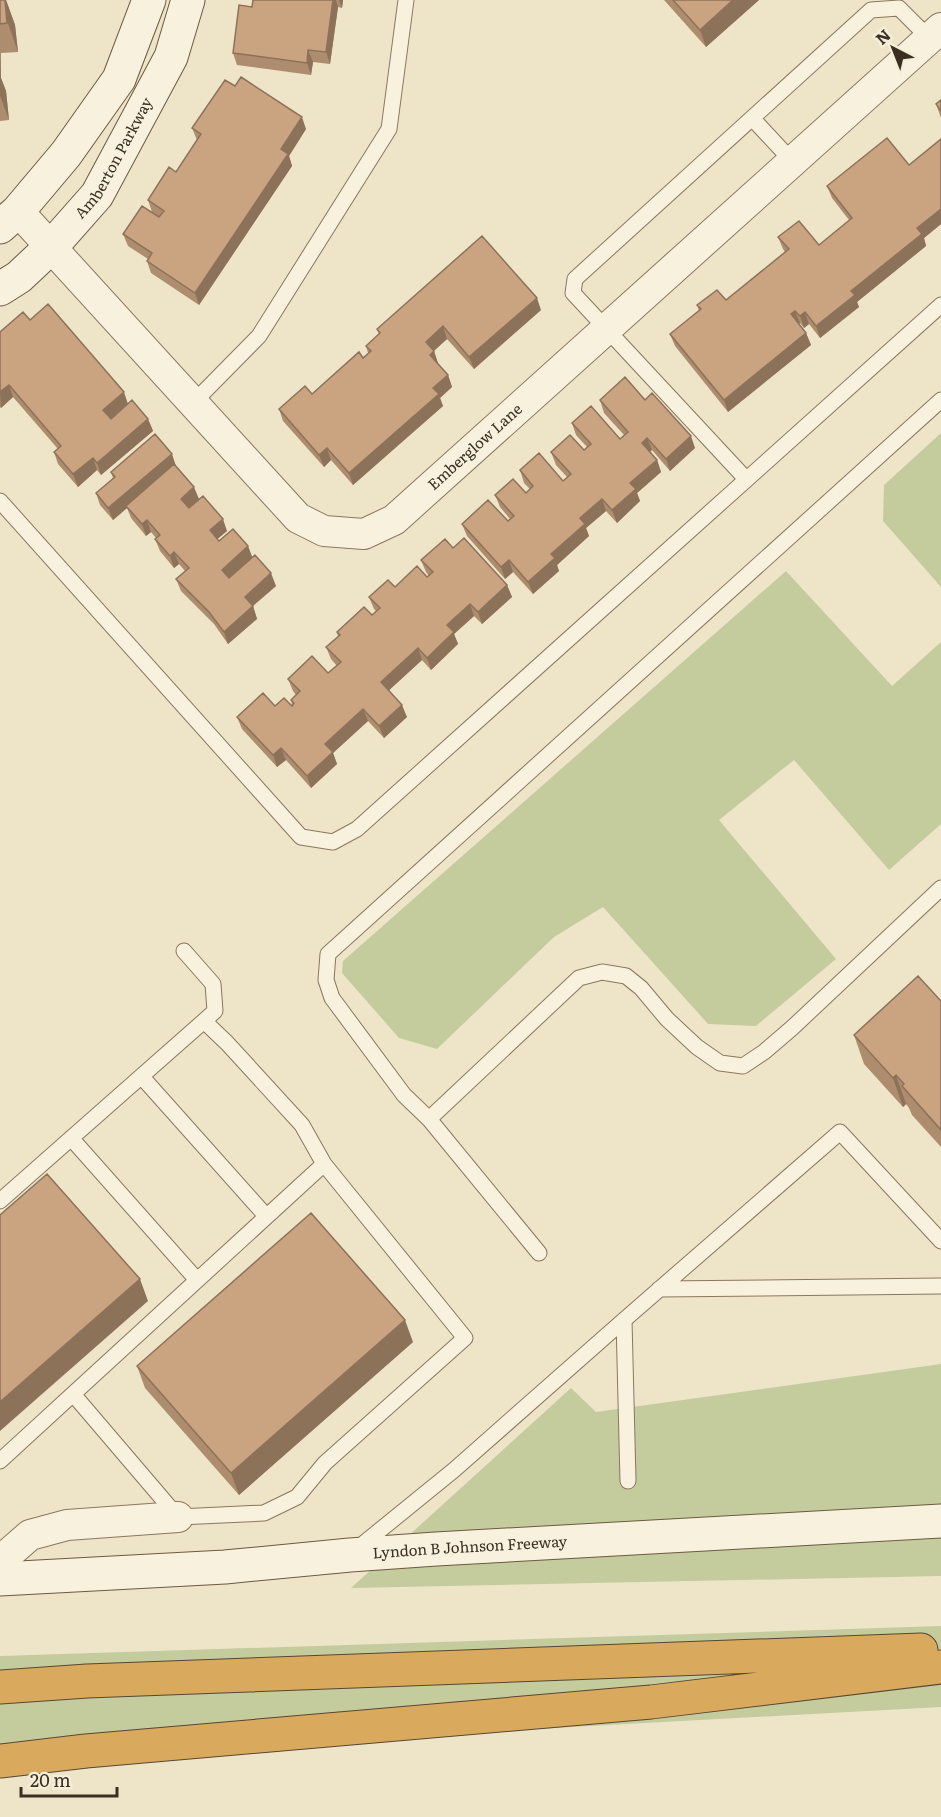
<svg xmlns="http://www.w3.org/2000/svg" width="941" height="1817" font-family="Literata,serif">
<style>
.green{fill:#c4cc9d}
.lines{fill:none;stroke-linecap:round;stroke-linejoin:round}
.lane-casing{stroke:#8a775e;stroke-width:17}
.street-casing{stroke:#8a775e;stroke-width:32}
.secondary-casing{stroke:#6c5941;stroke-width:35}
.highway-casing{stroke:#584632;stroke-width:35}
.lane{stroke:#f8f1dd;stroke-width:15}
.street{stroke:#f8f1dd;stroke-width:30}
.secondary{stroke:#f8f1dd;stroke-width:33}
.highway{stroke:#d9a95e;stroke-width:33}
.wall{fill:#ae8c6e}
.shaded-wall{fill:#8d725a}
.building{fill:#caa380;stroke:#8d725a;stroke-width:1.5}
.labels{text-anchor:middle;stroke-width:4.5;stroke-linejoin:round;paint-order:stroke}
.street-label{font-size:15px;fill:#3b2f21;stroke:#f5eed9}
</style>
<rect width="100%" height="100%" fill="#eee5c9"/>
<path class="green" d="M941 433V587L883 521 884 485Z
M786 571 892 686 941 642V824L889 870 794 760 719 820 836 959 756 1026 708 1024 603 907 554 937 437 1049 399 1038 342 973 343 961Z
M941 1364V1576L351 1588 571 1388 596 1412Z
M941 1626V1707L0 1758V1656Z"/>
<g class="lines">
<g class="lane-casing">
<path id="lane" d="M752 118 792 161
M941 400 328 954 326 980 332 998 404 1095 429 1119 579 978 602 972 626 976 641 988 667 1019 697 1047 720 1063 743 1066 764 1052 792 1028 941 888
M193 403 259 336 389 129 406 0
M746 479 573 293 575 279 871 10 899 8 929 38
M0 501 301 837 333 842 357 829 941 305
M184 951 213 984 215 1011 204 1021
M142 1077 266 1216
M429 1119 539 1253
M71 1138 197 1280
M0 1201 204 1021 227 1043 302 1125 324 1164 465 1338 325 1463 297 1497 264 1513 178 1517 73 1394 0 1461
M659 1289 941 1286
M624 1320 628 1481
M73 1394 324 1164
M358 1548 454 1470 624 1320 840 1132 941 1241"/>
</g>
<g class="street-casing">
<g id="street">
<path id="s1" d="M18 211 298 518 324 531 364 534 394 520 941 28"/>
<path d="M2 1579 6 1556 30 1535 67 1525 178 1517"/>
</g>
</g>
<g class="secondary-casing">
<g id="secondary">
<path d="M0 227 18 211 66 154 119 79 149 0"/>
<path id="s2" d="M0 289 19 277 52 246 97 195 171 57 188 0"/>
<path id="s3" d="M0 1579 225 1567 350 1555 436 1549 941 1521"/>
</g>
</g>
<g class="highway-casing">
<path id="highway" d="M0 1687 87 1681 921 1650
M0 1761 86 1751 651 1702 941 1667"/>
</g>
<use href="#lane" class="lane"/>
<use href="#street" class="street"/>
<use href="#secondary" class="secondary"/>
<use href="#highway" class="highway"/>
</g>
<path class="wall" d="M0 0H6L15 25 18 52 1 53V78L6 91 9 120 0 121Z
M253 0H343L342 8 338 7 330 64 313 62 311 75 237 65 233 53 252 7Z
M664 0H759L706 47Z
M941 100V118L936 104Z
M192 128 306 129 289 156 292 166 199 305 151 273 147 261 148 259 128 246 123 234 159 217 152 212 148 200 176 172 197 140Z
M941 139V224L924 238 926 246 857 302 859 307 820 338 809 324 804 328 800 323 799 324 806 333 811 345 728 412 675 346 670 334 699 311 697 305 726 300 785 252 783 249 778 237 819 245 849 220 832 198 827 186 909 165Z
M541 310 474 369 447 339 434 351 438 364 448 375 452 387 440 398 443 406 353 485 331 460 324 467 283 421 279 409 312 394 363 358 368 353 366 346 379 334 377 329Z
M30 320 128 404 148 419 153 431 101 475 97 470 78 487 58 464 54 452 58 449 13 397 1 408 0 407V332Z
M600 400H645L695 448 670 471 652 450 650 452 657 460 661 472 637 493 640 501 617 523 606 511 586 528 589 536 557 565 559 571 533 594 513 572 505 579 467 536 462 524 508 521 510 519 500 507 495 495 526 493 530 489 524 483 520 470 563 481 567 477 556 465 551 452 584 450 587 447 576 435 572 423 620 439 624 435 604 413Z
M176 466 199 499 189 508 227 531 217 539 219 541 248 546 252 558 276 586 253 606 257 619 228 644 214 624 181 591 176 579 185 571 179 564 174 568 160 551 155 539 156 538 151 532 146 536 131 518 127 508 113 520 100 505 96 493 113 478 111 472Z
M453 548 507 585 512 597 482 624 474 616 454 634 458 644 431 670 422 660 389 690 407 717 384 738 368 721 333 753 337 764 311 788 286 760 277 767 242 729 237 717 275 706H292V705L291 700 296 695 293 691 288 679 328 673 337 666 331 659 326 647 338 637 337 632 372 615 376 611 374 609 369 597 395 587 427 577 429 576 426 572 421 560Z
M941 1001V1147L912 1115 909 1108 906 1104 903 1107 864 1064 854 1035Z
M413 1342 239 1495 145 1388 137 1366Z"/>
<path class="shaded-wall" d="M0 0H6L15 25 18 52Z
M333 0H336L338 7 330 64 326 52Z
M339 0H343L342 8Z
M733 0H759L706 47 700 30Z
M308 50 313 62 311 75 307 63Z
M0 52 1 78 6 91 9 120 0 96Z
M302 117 306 129 289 156 292 166 199 305 195 293 281 149Z
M941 209V224L924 238 926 246 857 302 859 307 820 338 816 326 851 291 917 228Z
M537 298 541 310 474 369 469 357Z
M795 311 800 323 795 326 791 314Z
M805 312 809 324 804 328 800 316Z
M443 326 447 339 430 354 426 342Z
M806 333 811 345 728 412 724 400Z
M434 351 438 363 434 367 430 355Z
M448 375 452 387 440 398 443 406 353 485 349 473 433 388Z
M9 385 13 397 1 408 0 392Z
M124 392 128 404 108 422 103 410Z
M148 419 153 431 101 475 97 463Z
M691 436 695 448 670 471 666 459Z
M647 438 652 450 646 455 642 443Z
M327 448 331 460 324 467 319 455Z
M172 454 176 466 113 520 108 508Z
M93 458 97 470 78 487 73 474Z
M657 460 661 472 637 493 640 501 617 523 612 510 630 483Z
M194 487 199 499 186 511 181 499Z
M602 499 606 511 586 528 589 536 557 565 559 571 533 594 528 582 580 518Z
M223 519 227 531 214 542 210 530Z
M147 520 151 532 146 536 142 524Z
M248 546 253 559 226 582 222 570Z
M174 552 179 564 174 568 170 556Z
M509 560 513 572 505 579 501 567Z
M271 573 276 586 249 609 245 597Z
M507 585 512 597 482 624 478 612Z
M470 604 474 616 454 634 458 644 431 670 427 658 447 625Z
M253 606 257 619 228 644 224 632Z
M418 648 422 660 385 694 381 682Z
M402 705 407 717 384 738 379 726Z
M363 709 368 721 333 753 337 764 311 788 307 776 325 744Z
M281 748 286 760 277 767 273 755Z
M896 1075 906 1104 903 1107 893 1078Z
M140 1279 148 1301 0 1431V1402Z
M405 1320 413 1342 239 1495 231 1473Z"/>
<path class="building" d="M0 0H5L7 23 0 24Z
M253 0H333L326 52 308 50 307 63 233 53 239 5 252 7Z
M673 0H733L700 30Z
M241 77 302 117 281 149 288 154 195 293 147 261 152 253 123 234 142 206 159 217 164 211 148 200 169 167 176 172 201 134 192 128 225 80 235 86Z
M941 100V111L936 104Z
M887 138 909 165 941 139V209L917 228 922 234 851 291 855 295 816 326 805 312 800 316 795 311 791 314 806 333 724 400 670 334 701 309 697 305 717 290 726 300 789 249 778 237 799 221 819 245 852 218 827 186Z
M482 236 537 298 469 357 443 326 426 342 434 351 430 355 448 375 433 388 439 394 349 473 327 448 319 455 279 409 305 386 312 394 359 352 363 358 371 351 366 346 380 333 377 329Z
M48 304 124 392 103 410 111 419 132 400 148 419 97 463 93 458 73 474 54 452 61 446 9 385 0 392V332L23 312 30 320Z
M625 377 645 400 652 393 691 436 666 459 647 438 642 443 657 460 630 483 636 489 612 510 602 499 580 518 585 524 551 554 555 558 528 582 509 560 501 567 462 524 488 500 508 521 514 516 495 495 513 479 526 493 533 486 520 470 539 453 563 481 571 474 551 452 570 435 584 450 591 444 572 423 591 406 620 439 628 432 600 400Z
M155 434 172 454 108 508 96 493 115 477 111 472Z
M174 464 194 487 181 499 189 508 203 496 223 519 210 530 219 541 233 529 248 546 222 570 229 578 255 555 271 573 245 597 253 606 224 632 209 612 176 579 189 568 174 552 170 556 155 539 160 535 147 520 142 524 126 506Z
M464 538 507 585 478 612 470 604 447 625 454 632 427 658 418 648 381 682 402 705 379 726 363 709 325 744 333 752 307 776 281 748 273 755 237 717 263 693 275 706 284 698 292 706 294 703 291 700 300 691 288 679 312 656 328 673 341 662 326 647 340 635 337 632 364 607 372 615 380 608 369 597 388 580 395 587 417 566 427 577 433 572 421 560 445 539 453 548Z
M918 976 941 1001V1130L902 1086 904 1084 896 1075 893 1078 854 1035Z
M47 1174 140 1279 0 1402V1215Z
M311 1213 405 1320 231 1473 137 1366Z"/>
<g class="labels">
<g class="street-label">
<text dy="5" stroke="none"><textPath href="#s2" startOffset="176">Amberton Parkway</textPath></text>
<text dy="5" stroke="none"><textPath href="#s1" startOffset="627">Emberglow Lane</textPath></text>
<text dy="5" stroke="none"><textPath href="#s3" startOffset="471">Lyndon B Johnson Freeway</textPath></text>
</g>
</g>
<g transform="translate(893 48) rotate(318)" stroke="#f5eed9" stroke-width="4.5" paint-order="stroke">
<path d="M0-4.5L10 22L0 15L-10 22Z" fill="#3b2f21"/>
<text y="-9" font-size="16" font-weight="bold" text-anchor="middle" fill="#3b2f21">N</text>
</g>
<path d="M21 1787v9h96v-9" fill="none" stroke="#3b2f21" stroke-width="3"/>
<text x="30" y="1787" font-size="18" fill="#3b2f21" stroke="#f5eed9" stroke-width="4.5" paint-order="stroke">20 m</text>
</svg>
